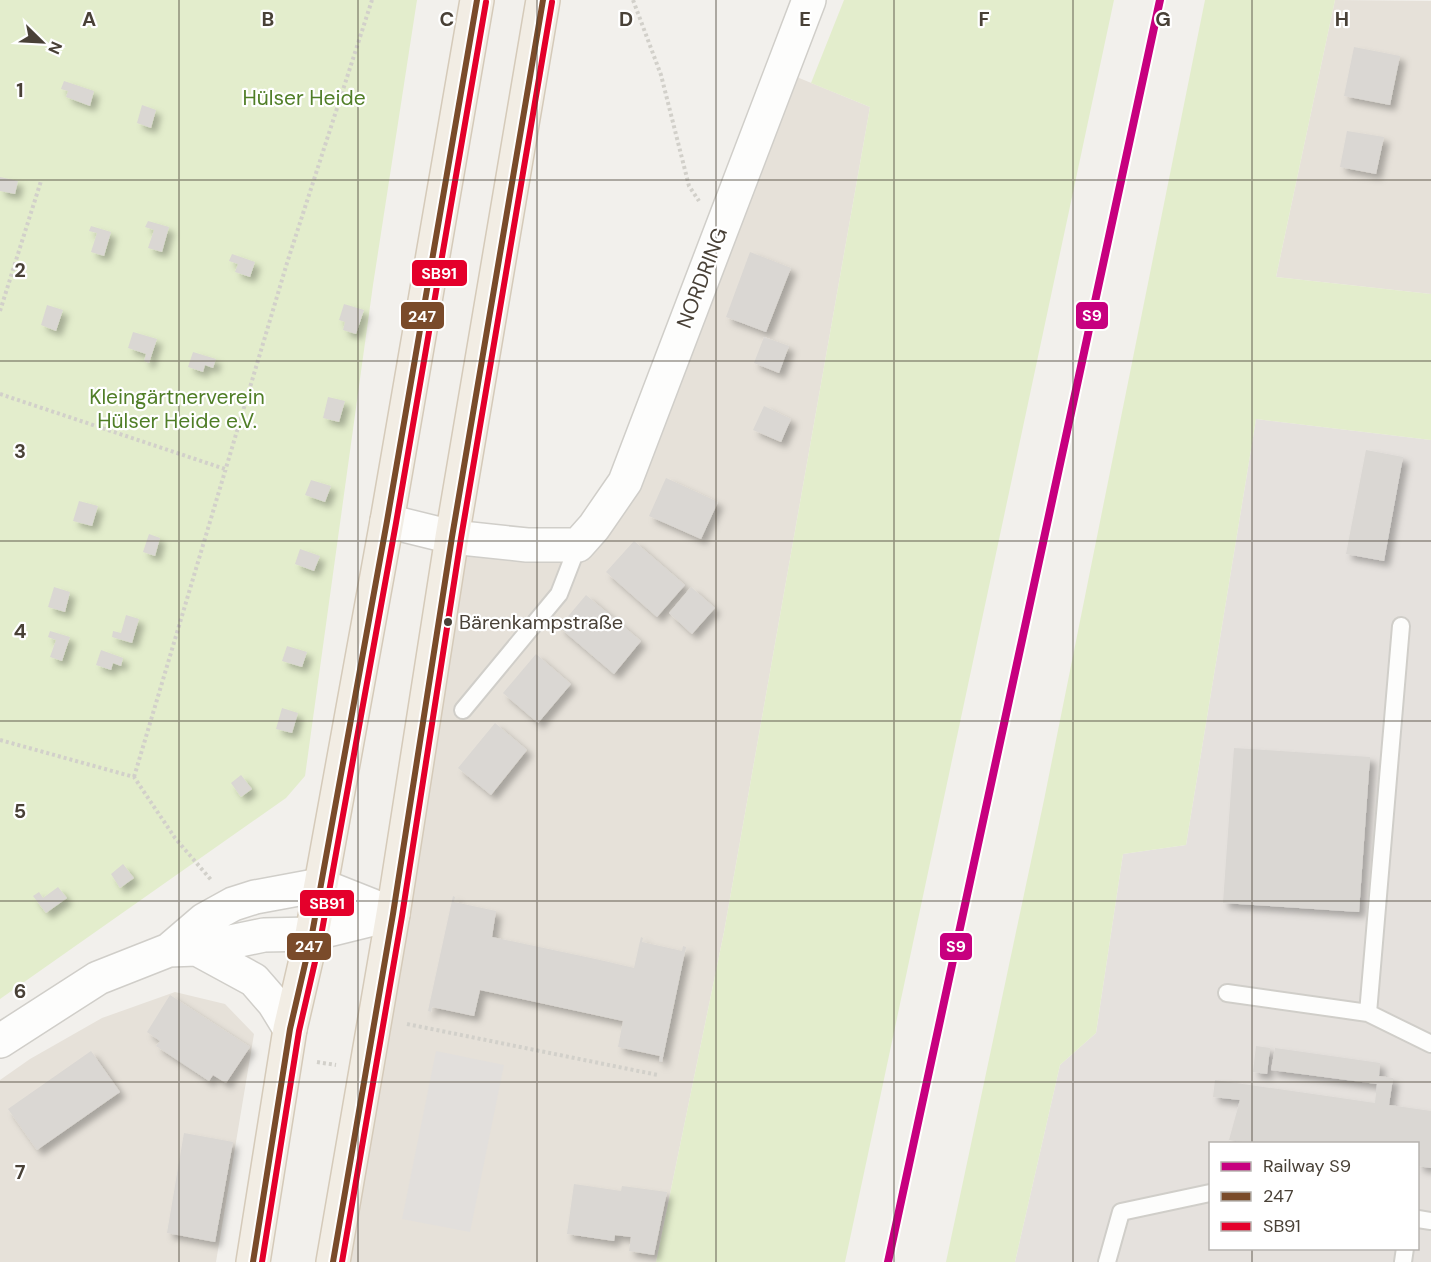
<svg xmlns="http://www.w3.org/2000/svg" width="1431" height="1262" font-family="'DM Sans',sans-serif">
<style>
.residential{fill:#e6e1d9}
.industrial{fill:#e5e1dd;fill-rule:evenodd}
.green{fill:#e3edcc}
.parking{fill:#e2dfdc}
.building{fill:#dad7d3;filter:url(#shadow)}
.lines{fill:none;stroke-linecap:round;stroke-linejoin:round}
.service-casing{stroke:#d0cec9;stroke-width:20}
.minor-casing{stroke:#d0cec9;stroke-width:36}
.primary-casing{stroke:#d5cab9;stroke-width:36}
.path{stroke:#d2d0ca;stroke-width:4;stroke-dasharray:3 3;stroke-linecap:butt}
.service{stroke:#fdfdfc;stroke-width:16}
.minor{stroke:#fdfdfc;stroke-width:33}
.primary{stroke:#f2ede4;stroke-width:33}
.bus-1-casing{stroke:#fff;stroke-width:10}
.bus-2-casing{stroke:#fff;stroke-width:10}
.bus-1{stroke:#7a4b2a;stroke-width:6}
.bus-2{stroke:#e4002b;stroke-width:6}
.rail-1-casing{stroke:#fff;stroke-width:12}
.rail-1{stroke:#c7007f;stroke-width:8}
.grid{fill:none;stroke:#494137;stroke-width:1.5;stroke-opacity:0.55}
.bus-dot{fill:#494137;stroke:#fff;stroke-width:2}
.labels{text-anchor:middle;stroke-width:4.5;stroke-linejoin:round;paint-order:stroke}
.bus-label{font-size:20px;fill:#494137;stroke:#fff;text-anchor:start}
.park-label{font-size:21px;fill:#507e27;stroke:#fff}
.street-label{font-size:21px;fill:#494137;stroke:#fff}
.grid-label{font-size:20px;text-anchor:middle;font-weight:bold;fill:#494137;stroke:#fff;stroke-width:4.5;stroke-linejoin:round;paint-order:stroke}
.line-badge{stroke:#fff;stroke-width:2}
.badge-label{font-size:16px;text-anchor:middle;font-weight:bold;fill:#fff}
</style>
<defs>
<filter id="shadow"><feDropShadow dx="5.5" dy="5.5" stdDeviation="3" flood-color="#0004"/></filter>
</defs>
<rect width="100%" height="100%" fill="#f2f0ec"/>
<path class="residential" d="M1335 0 1431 1V294L1276 277Z
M782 71 870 107 724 932 656 1262H334L452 537 594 527Z
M175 992 225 1004 254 1034 216 1262H0V1080L30 1059 102 1018Z"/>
<path class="industrial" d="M1256 419 1431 440V1262H1015L1060 1065 1096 1033 1123 854 1186 845ZM1210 1144H1418V1248H1210Z"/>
<path class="green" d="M0 0H417L373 285 305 776 286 798 0 999Z
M844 0H1114L845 1262H656L724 932 870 107 811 83Z
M1205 0H1335L1276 277 1431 294V440L1256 419 1186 845 1123 854 1096 1033 1060 1065 1015 1262H946L1044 800Z"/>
<path class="parking" d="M436 1051 504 1065 470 1232 402 1219Z"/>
<path class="building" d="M1354 47 1400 56 1390 105 1344 96Z
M64 81 94 91 90 106 66 97 68 91 61 89Z
M142 105 156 110 151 128 137 123Z
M1347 131 1384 137 1376 174 1340 167Z
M0 177 18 181 15 194 0 191Z
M148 221 169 227 162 252 148 248 154 230 145 227Z
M91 226 111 232 104 256 91 252 97 233 89 231Z
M750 252 791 268 766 332 726 317Z
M232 254 255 262 250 277 235 272 238 264 229 261Z
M344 304 364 310 356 334 343 330 345 322 339 320Z
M47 305 63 310 56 331 41 325Z
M133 332 157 339 149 363 144 361 146 354 128 348Z
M764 337 789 346 779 373 754 363Z
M193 352 216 359 213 368 205 365 203 372 188 367Z
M328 397 345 401 339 422 323 418Z
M764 406 791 419 781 442 753 430Z
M1366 450 1403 457 1384 561 1346 554Z
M666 478 718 502 701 539 649 516Z
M311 480 331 486 325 502 305 495Z
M79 501 98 506 92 526 73 521Z
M149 534 160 538 155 556 143 552Z
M634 541 685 585 657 617 606 572Z
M300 549 320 556 314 571 295 564Z
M54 587 70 592 65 612 48 607Z
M691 587 715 608 692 634 669 613Z
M586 595 641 641 614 674 559 627Z
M126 615 139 619 132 643 112 637 113 631 121 633Z
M50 631 70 637 62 661 50 657 56 640 48 637Z
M287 646 307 652 302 667 282 661Z
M101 650 123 658 121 666 113 663 111 670 96 665Z
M536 654 571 684 538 723 503 693Z
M282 708 298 713 292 733 276 729Z
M495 723 527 750 491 795 458 768Z
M1234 748 1370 757 1359 912 1223 903Z
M241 775 252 789 241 797 231 783Z
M123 864 134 878 120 888 111 874Z
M58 887 67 898 46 913 33 896 39 892 43 898Z
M453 896 455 897 454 902 496 911 492 937 600 960 634 968 641 937 643 938 642 942 682 951 683 946 686 947 662 1062 659 1061 660 1056 618 1047 623 1021 480 990 474 1016 432 1007 431 1012 428 1011Z
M170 995 250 1047 226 1083 213 1075 209 1081 156 1046 160 1041 147 1032Z
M1256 1046 1270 1048 1267 1074 1253 1072Z
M1275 1048 1380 1063 1379 1076 1393 1078 1389 1105 1431 1111V1168L1418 1166V1144H1257L1229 1140 1240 1100 1213 1097 1215 1080 1375 1103 1377 1084 1271 1070Z
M91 1051 120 1092 37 1150 8 1109Z
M184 1133 233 1142 215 1242 167 1233Z
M574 1184 621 1191 622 1186 667 1192 654 1255 629 1251 631 1237 615 1235 614 1241 567 1234Z"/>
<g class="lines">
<g class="service-casing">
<path id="service" d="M1401 626 1368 1013 1431 1044
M463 710 559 594 578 545
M1227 993 1368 1013
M1418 1219 1431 1221
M1107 1262 1121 1212 1210 1193
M1403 1262 1405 1248"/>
</g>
<g class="minor-casing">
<path id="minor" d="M387 521 452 537 527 545H578L594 527 625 482 809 0
M197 949 254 980 274 1003 290 1029
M169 950 197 949 264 935 312 934 393 914
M0 1041 98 978 169 950 204 920 233 904 255 897 320 885 393 914"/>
</g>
<g class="primary-casing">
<path id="primary" d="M253 1262 290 1029 312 934 387 521 477 0
M333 1262 393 914 452 537 543 0"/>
</g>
<path class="path" d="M633 0 661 75 689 186 699 201
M0 311 41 181
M0 394 225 469
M0 740 134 777 175 838 212 881
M134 777 287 263 372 0
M407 1024 658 1075
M317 1062 336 1065"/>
<use href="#service" class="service"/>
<use href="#minor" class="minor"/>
<use href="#primary" class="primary"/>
<g class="bus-1-casing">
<path id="bus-1" d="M253 1262 290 1029 312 934 387 521 477 0
M333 1262 393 914 452 537 543 0"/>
</g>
<g class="bus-2-casing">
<path id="bus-2" d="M262 1262 299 1031 321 936 396 523 486 2
M342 1262 402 916 461 538 552 2"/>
</g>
<use href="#bus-1" class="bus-1"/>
<use href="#bus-2" class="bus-2"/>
<g class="rail-1-casing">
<path id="rail-1" d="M888 1262 1160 0"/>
</g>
<use href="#rail-1" class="rail-1"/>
</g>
<path class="grid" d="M179 0V1262M358 0V1262M537 0V1262M716 0V1262M894 0V1262M1073 0V1262M1252 0V1144M0 180H1431M0 361H1431M0 541H1431M0 721H1431M0 901H1431M0 1082H1431M1252 1248V1262"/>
<circle class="bus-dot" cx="448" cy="622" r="5"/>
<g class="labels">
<g class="bus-label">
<text x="459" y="629">Bärenkampstraße</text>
</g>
<g class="park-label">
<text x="304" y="105">Hülser Heide</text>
<text x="177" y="404">Kleingärtnerverein<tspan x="177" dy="24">Hülser Heide e.V.</tspan></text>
</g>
<g class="street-label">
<text transform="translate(702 278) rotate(-69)" y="7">NORDRING</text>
</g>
</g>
<g class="grid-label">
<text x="89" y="26">A</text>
<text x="268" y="26">B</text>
<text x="447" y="26">C</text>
<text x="626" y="26">D</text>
<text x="805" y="26">E</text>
<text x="984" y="26">F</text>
<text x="1163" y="26">G</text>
<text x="1342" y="26">H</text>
<text x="20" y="97">1</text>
<text x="20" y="277">2</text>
<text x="20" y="458">3</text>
<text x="20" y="638">4</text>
<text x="20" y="818">5</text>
<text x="20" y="998">6</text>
<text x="20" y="1179">7</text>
</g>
<g class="line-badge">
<rect x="411" y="259" width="57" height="28" rx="6" fill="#e4002b"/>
<rect x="1075" y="301" width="34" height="29" rx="6" fill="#c7007f"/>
<rect x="400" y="301" width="45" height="29" rx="6" fill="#7a4b2a"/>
<rect x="299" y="889" width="56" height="28" rx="6" fill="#e4002b"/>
<rect x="939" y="932" width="34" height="29" rx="6" fill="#c7007f"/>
<rect x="286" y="932" width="46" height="29" rx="6" fill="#7a4b2a"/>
</g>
<g class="badge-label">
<text x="439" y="279">SB91</text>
<text x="1092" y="321">S9</text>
<text x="422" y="322">247</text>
<text x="327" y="909">SB91</text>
<text x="956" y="952">S9</text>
<text x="309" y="952">247</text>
</g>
<rect x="1209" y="1142" width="210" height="108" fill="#ffffff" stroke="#b6b3af" stroke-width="1.5"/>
<rect x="1221" y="1162" width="30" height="9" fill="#c7007f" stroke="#b6b3af" stroke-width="1.5"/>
<text x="1263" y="1172" font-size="18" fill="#494137">Railway S9</text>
<rect x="1221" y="1192" width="30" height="9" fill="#7a4b2a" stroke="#b6b3af" stroke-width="1.5"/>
<text x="1263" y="1202" font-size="18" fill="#494137">247</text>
<rect x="1221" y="1222" width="30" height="9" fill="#e4002b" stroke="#b6b3af" stroke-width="1.5"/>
<text x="1263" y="1232" font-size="18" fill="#494137">SB91</text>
<g transform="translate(42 42) rotate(114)" stroke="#ffffff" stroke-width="4.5" paint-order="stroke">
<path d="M0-4.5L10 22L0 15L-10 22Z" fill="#494137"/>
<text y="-9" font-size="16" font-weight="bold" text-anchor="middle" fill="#494137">N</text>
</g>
</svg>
